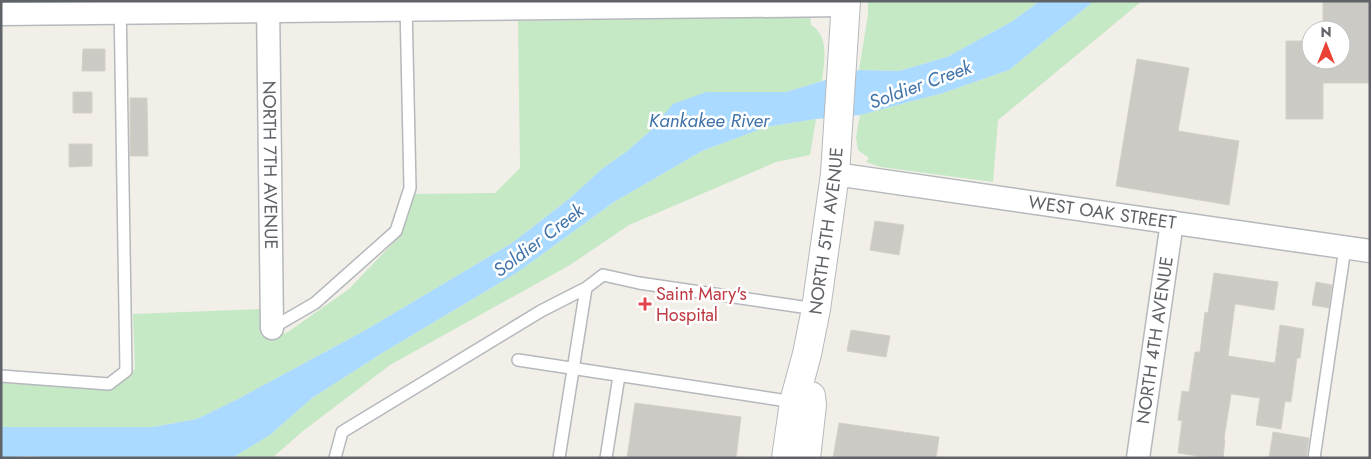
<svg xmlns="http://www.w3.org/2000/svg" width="1371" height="459" font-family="Jost,sans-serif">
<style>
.green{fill:#c5e8c5}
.water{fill:#aadaff}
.building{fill:#cccac5;stroke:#d6d1c6}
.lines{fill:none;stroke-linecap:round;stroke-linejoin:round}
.service-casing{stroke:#b5b8bc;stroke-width:14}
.minor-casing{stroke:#b5b8bc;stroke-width:25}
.tertiary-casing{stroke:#b5b8bc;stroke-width:30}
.service{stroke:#fff;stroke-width:11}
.minor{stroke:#fff;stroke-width:22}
.tertiary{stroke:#fff;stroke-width:28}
.health-dot{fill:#e0444e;stroke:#fff;stroke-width:2}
.labels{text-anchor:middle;stroke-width:5;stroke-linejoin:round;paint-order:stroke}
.street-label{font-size:18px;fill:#5f6368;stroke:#fff}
.health-label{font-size:18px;fill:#be3a42;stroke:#fff;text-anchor:start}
.water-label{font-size:19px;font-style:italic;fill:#4174aa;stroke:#fff}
</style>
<rect width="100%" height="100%" fill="#f1efe8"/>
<path class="green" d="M868 1H1040L1011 22 947 57 899 71 859 70 868 15Z
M1094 1H1142L998 120 993 182 881 167 866 162 869 158 858 150 856 137 860 115 943 93 1009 70Z
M810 17 811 25C830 36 824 63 822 81L786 92H706L648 133 626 152 603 168 569 199 512 243 364 331 238 399 197 419 153 427H1V383L110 388 135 369 133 314 260 309 261 336 271 339 288 332 349 289 397 239 409 214 414 194 495 193 520 168 518 21Z
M816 119 810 155 776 162 629 225 570 265 390 365 303 431 272 458H232L270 435 312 398 384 352 518 272 614 202 702 151 766 127Z"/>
<path class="water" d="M1040 1H1094L1009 70 943 93 860 115 816 119 766 127 702 151 614 202 518 272 384 352 312 398 270 435 232 458H60L29 456 1 458V427H153L197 419 238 399 364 331 512 243 569 199 603 168 626 152 648 133 673 104 706 92H786L859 70 899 71 947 57 1011 22Z"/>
<path class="building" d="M1323 1H1369L1370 83H1323V119H1286V41H1311V60H1341V30H1323Z
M83 49H105V71H82Z
M1137 59 1189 68 1178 131 1239 141 1229 205 1116 186Z
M73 92H92V113H73Z
M130 98H147L148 156H130Z
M69 144H92V166L69 167Z
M875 221 904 225 899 255 870 250Z
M1214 273 1278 282 1274 310 1235 304 1228 356 1275 363 1280 325 1304 329 1300 358H1297L1291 402 1285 401 1281 429 1256 425 1260 398 1231 394 1224 439 1225 440 1223 458H1210L1178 453 1182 421 1178 420 1182 391 1189 392 1195 352H1200L1205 312 1208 313Z
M1316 282 1332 285 1329 308 1312 305Z
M851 330 890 336 886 357 847 351Z
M635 403 741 417 736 458H627Z
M839 423 939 437 936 458H833Z
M1273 432 1309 438 1306 458H1269Z"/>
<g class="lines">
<g class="service-casing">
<path id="service" d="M272 328 315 303 396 231 410 188 406 5
M518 360 794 402
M1 376 109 384 126 371 120 1
M335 458 342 432 541 311 586 288 603 275 639 283 816 309
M559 458 586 288
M606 458 619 376
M1314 458 1345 248"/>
</g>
<g class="minor-casing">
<g id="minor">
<path id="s1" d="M268 1 272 328"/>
<path d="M1 14 846 5"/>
<path id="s2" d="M835 174 1370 251"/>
<path id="s3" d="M1138 458 1172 222"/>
</g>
</g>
<g class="tertiary-casing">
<g id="tertiary">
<path id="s4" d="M786 458 794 402 807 354 816 309 835 174 846 1"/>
<path d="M806 458 812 405 811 396"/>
</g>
</g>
<use href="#service" class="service"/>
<use href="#minor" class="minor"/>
<use href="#tertiary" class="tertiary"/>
</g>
<path class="health-dot" d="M642.5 296.5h5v5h5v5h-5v5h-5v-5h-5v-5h5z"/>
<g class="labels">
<g class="street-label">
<text dy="6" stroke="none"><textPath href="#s1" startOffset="164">NORTH 7TH AVENUE</textPath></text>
<text dy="6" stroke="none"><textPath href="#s2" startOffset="270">WEST OAK STREET</textPath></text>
<text dy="6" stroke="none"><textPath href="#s4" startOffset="231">NORTH 5TH AVENUE</textPath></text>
<text dy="6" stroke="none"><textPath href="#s3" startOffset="119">NORTH 4TH AVENUE</textPath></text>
</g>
<g class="health-label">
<text x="656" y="300">Saint Mary's<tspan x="656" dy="21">Hospital</tspan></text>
</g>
<g class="water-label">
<text transform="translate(920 84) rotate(-20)" y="7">Soldier Creek</text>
<text x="709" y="127">Kankakee River</text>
<text transform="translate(538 240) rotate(-37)" y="7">Soldier Creek</text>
</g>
</g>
<rect width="1371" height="459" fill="none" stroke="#5f6368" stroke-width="5"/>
<g transform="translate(1326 45)"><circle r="24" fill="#ffffff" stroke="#bfc1c3"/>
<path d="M0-4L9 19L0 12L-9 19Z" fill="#ea4335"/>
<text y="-8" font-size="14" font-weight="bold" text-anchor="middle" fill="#5f6368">N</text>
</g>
</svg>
